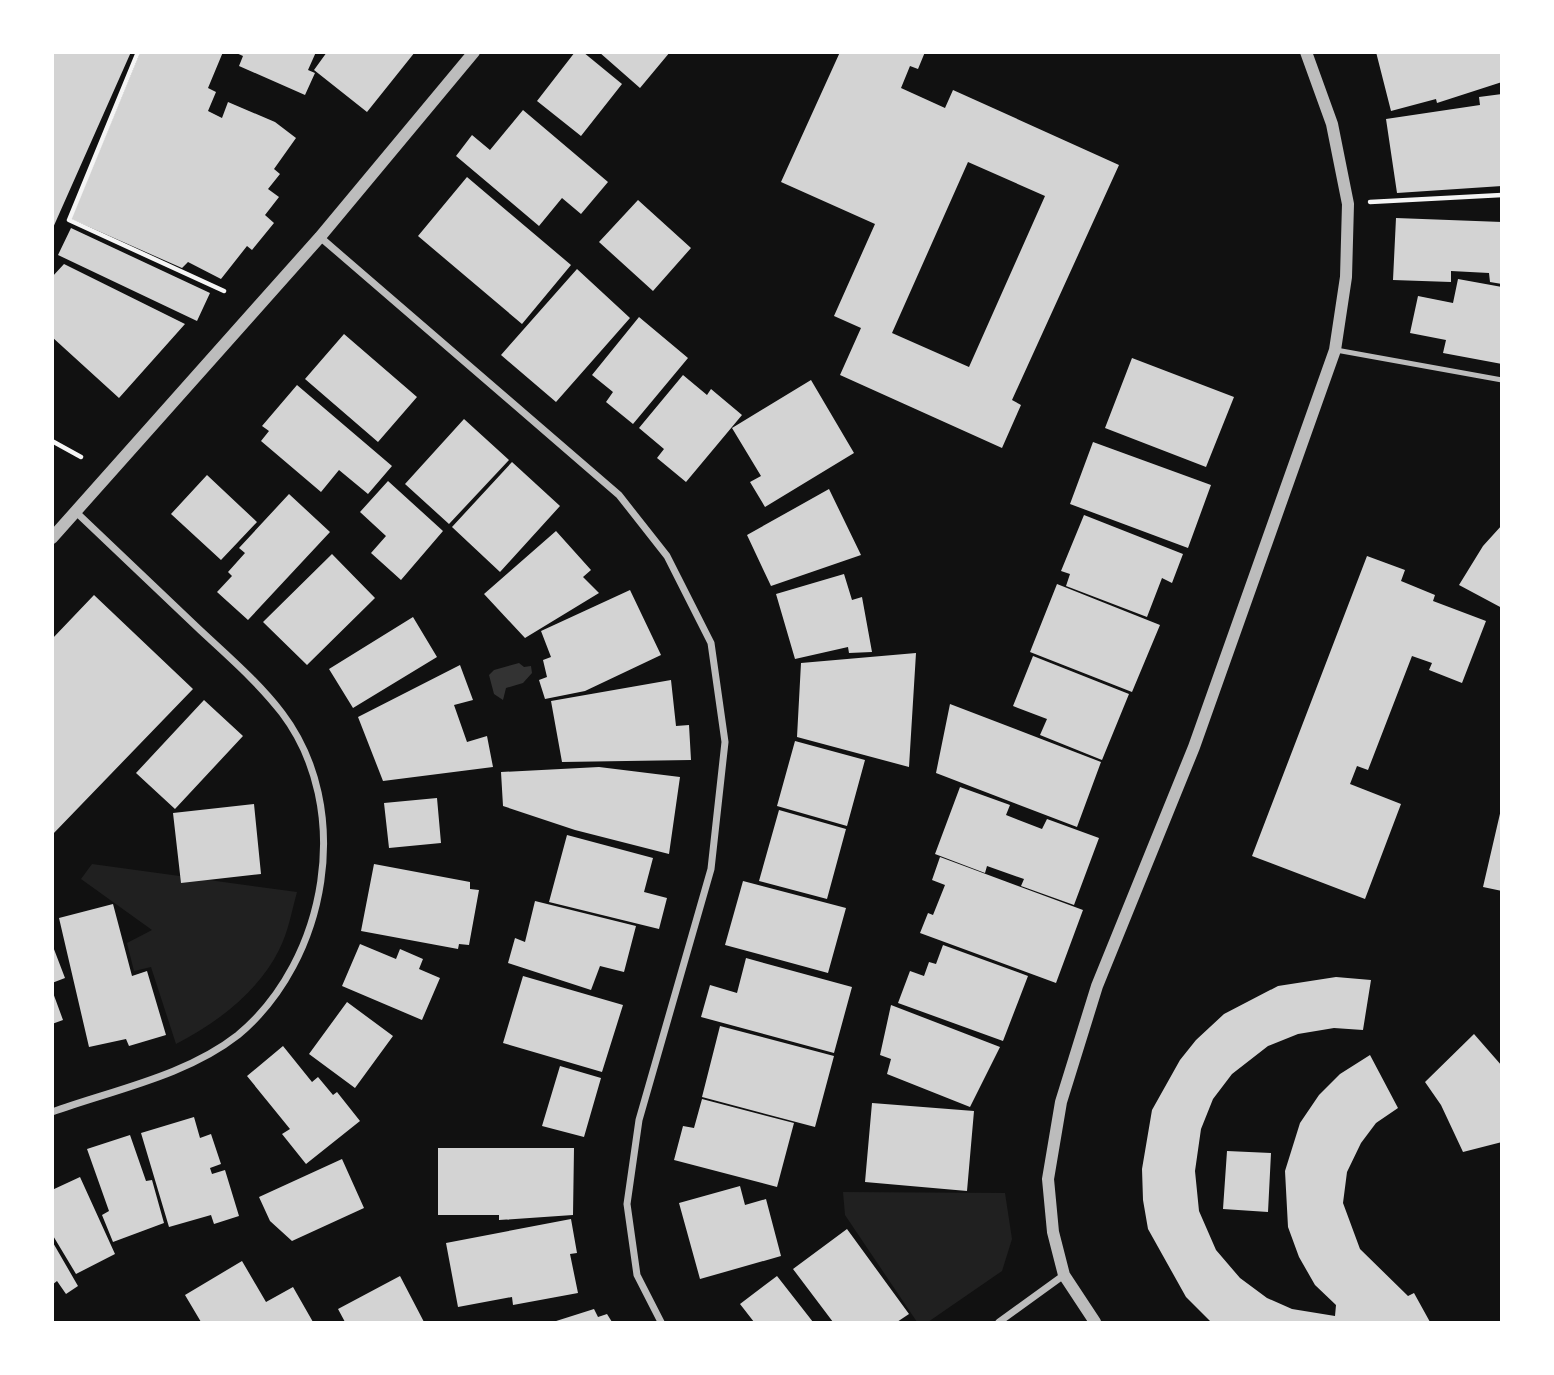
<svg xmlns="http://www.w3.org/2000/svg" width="1554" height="1375" font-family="'PT Sans Narrow',sans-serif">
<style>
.green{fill:#202020}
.water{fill:#333}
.building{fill:#d3d3d3;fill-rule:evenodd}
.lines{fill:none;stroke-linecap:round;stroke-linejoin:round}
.path{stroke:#f5f5f5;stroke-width:4.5}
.service{stroke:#bcbcbc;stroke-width:5}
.minor{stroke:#bcbcbc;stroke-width:7}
.tertiary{stroke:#bcbcbc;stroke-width:12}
</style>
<rect width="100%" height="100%" fill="#111"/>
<path class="green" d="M92 864 297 892C292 910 288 933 279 950 258 992 217 1023 176 1044L151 967 134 971 127 943 152 930 81 879Z
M843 1192 1005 1193 1012 1239 1002 1271 928 1322H917L845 1215Z"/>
<path class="water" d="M519 663 524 667 531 666 532 673 523 683 506 688 503 700 494 694 489 675 494 670Z"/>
<path class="building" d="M52 52H131L52 230Z
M140 52H223L208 88 216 92 208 111 222 118 228 102 275 122 296 138 274 169 280 174 268 189 279 197 265 215 274 223 252 250 247 246 221 279 188 262 182 268 71 219Z
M234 52H316L308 70 315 73 305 95 239 66 243 56Z
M327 52H415L367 112 314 70Z
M575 52H583L622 84 581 136 537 101Z
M599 52H670L640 88Z
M840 52H925L918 69 910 66 901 88 945 108 953 90 1119 165 1012 400 1021 405 1002 448 840 375 861 328 834 316 875 224 781 182ZM968 162 1045 196 969 367 892 333Z
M1376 52H1502V82L1437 103 1436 99 1391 111Z
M1502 94V186L1397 193 1386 119 1480 105 1479 97Z
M523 110 608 182 581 214 562 198 539 226 456 156 472 135 490 150Z
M467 177 571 265 522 324 418 236Z
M638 200 691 248 653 291 599 242Z
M1396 218 1502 222V284L1490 282 1489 273 1451 271V282L1393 280Z
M71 228 210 293 197 321 58 255Z
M64 264 185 324 119 398 52 337V277Z
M577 269 630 318 556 402 501 355Z
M1458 279 1502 287V364L1443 353 1446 340 1410 333 1418 296 1453 303Z
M639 317 688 358 633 424 606 402 613 392 592 375Z
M344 334 417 397 378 442 305 379Z
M1132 358 1234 397 1206 467 1105 428Z
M683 375 707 395 711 389 742 415 686 482 657 458 664 449 639 428Z
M811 380 854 453 765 507 750 482 761 476 732 428Z
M297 385 392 466 368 494 339 470 321 492 261 441 269 431 262 426Z
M464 419 509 460 449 524 405 484Z
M1093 442 1211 485 1188 548 1070 504Z
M512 462 560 506 500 572 452 527Z
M207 475 257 522 221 560 171 514Z
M388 481 443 531 401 580 371 553 386 536 360 512Z
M829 489 861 555 771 586 747 535Z
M289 494 330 532 248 620 217 592 232 576 228 572 245 553 239 548Z
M1084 515 1183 554 1172 583 1162 578 1147 617 1066 586 1070 574 1061 571Z
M1502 525V608L1459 585 1483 546Z
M556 531 591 570 583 577 599 593 525 638 484 594Z
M332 554 375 598 307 665 263 622Z
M1367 556 1405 570 1401 581 1435 595 1433 601 1486 621 1462 683 1429 670 1432 663 1412 656 1368 770 1357 766 1350 784 1401 804 1365 899 1252 856Z
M844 574 852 600 862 597 872 652 849 653 848 647 795 659 776 594Z
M1057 584 1160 625 1132 692 1030 652Z
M630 590 661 655 585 691 545 699 539 680 547 677 543 660 551 657 541 631Z
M94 595 193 689 52 835V639Z
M413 617 437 657 353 708 329 669Z
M916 653 909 767 797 737 801 663Z
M1033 656 1129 694 1102 760 1040 735 1047 719 1013 706Z
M460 665 473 700 454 705 467 742 487 736 493 767 383 781 358 717Z
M671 680 676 726 689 725 691 760 562 762 551 701Z
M204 700 243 736 175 809 136 773Z
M950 704 1101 762 1077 827 936 773Z
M795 741 865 760 847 826 777 806Z
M599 767 680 777 669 854 575 830 503 806 501 772Z
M960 787 1010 805 1006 815 1042 829 1047 819 1099 838 1074 905 1021 886 1024 879 987 866 985 873 935 854Z
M437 798 441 843 389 848 384 803Z
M254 804 261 874 181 883 173 813Z
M1502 805V891L1483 887Z
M779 810 846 829 827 899 759 881Z
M567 835 653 858 644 892 667 898 659 929 549 902Z
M940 857 1083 910 1056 983 920 933 928 913 933 915 945 885 932 880Z
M374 864 470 882V889L479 890 469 945 459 944 458 949 361 931Z
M743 881 846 908 828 973 725 945Z
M535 901 636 926 624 972 600 966 591 990 508 963 515 938 525 942Z
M113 904 132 976 147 971 166 1035 129 1046 126 1039 89 1047 59 918Z
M52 944 65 978 52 983Z
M360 944 396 959 400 949 423 959 419 969 440 978 422 1020 342 986Z
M943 945 1028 976 1003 1041 898 1003 910 971 924 976 929 962 936 964Z
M746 958 852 987 834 1053 701 1017 710 985 737 993Z
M523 976 623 1005 602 1072 503 1043Z
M1336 977 1371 980 1363 1030 1334 1028 1298 1034 1268 1046 1232 1074 1213 1099 1201 1129 1195 1171 1199 1211 1216 1250 1240 1278 1267 1298 1292 1309 1335 1316 1336 1305 1315 1285 1299 1257 1288 1227 1285 1171 1300 1123 1319 1095 1340 1074 1370 1055 1398 1108 1376 1123 1361 1143 1347 1172 1343 1203 1360 1249 1408 1296 1414 1293 1430 1322H1211L1186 1297 1148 1229 1143 1200 1142 1169 1152 1110 1180 1060 1196 1040 1224 1014 1278 986Z
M52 990 63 1020 52 1024Z
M347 1002 393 1036 355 1088 309 1054Z
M891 1005 1000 1047 970 1107 887 1074 891 1059 880 1055Z
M720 1026 834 1056 815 1127 702 1097Z
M1474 1034 1502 1066V1142L1463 1152 1441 1105 1425 1082Z
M283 1046 312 1082 318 1077 333 1095 337 1092 360 1121 306 1164 282 1134 290 1129 247 1076Z
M560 1066 601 1078 584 1137 542 1126Z
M702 1099 794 1123 777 1187 674 1160 683 1126 694 1128Z
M872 1103 974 1111 967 1191 865 1182Z
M194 1117 200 1138 211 1134 221 1164 210 1168 212 1174 225 1170 239 1216 214 1224 211 1215 169 1227 141 1133Z
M130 1135 146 1181 152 1180 164 1223 113 1242 102 1215 109 1211 87 1149Z
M438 1148H574L573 1215 499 1220V1215H438Z
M1227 1151 1271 1153 1268 1212 1223 1209Z
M342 1159 364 1208 292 1241 270 1221 259 1197Z
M80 1177 115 1254 76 1274 52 1234V1190Z
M740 1186 745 1205 766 1199 781 1256 700 1279 679 1203Z
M571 1219 577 1253 570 1254 578 1293 513 1305 512 1297 458 1307 446 1243Z
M847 1229 909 1314 897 1322H833L793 1269Z
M52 1241 78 1286 66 1294 57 1281 52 1285Z
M242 1261 266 1302 293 1287 313 1322H201L185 1295Z
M400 1276 424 1322H345L338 1309Z
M777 1276 813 1322H754L740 1304Z
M594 1309 598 1317 607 1314 612 1322H553Z"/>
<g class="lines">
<path class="path" d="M138 52 69 220 224 291
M1370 202 1502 195
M52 441 81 457"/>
<path class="service" d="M1336 350 1502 380"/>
<path class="minor" d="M320 237 619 495 667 556 711 643 725 742 711 869 639 1120 627 1204 637 1275 661 1322
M52 1112C113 1090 186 1076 238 1035 328 960 354 808 282 713 258 682 229 657 200 630 159 591 118 552 77 513
M999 1322 1064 1275"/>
<path class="tertiary" d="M52 538 320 237 474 52
M1095 1322 1064 1275 1053 1232 1048 1179 1061 1102 1097 986 1194 747 1335 350 1346 277 1348 204 1332 124 1306 52"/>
</g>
<rect width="1554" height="1375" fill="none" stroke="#ffffff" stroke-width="108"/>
</svg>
